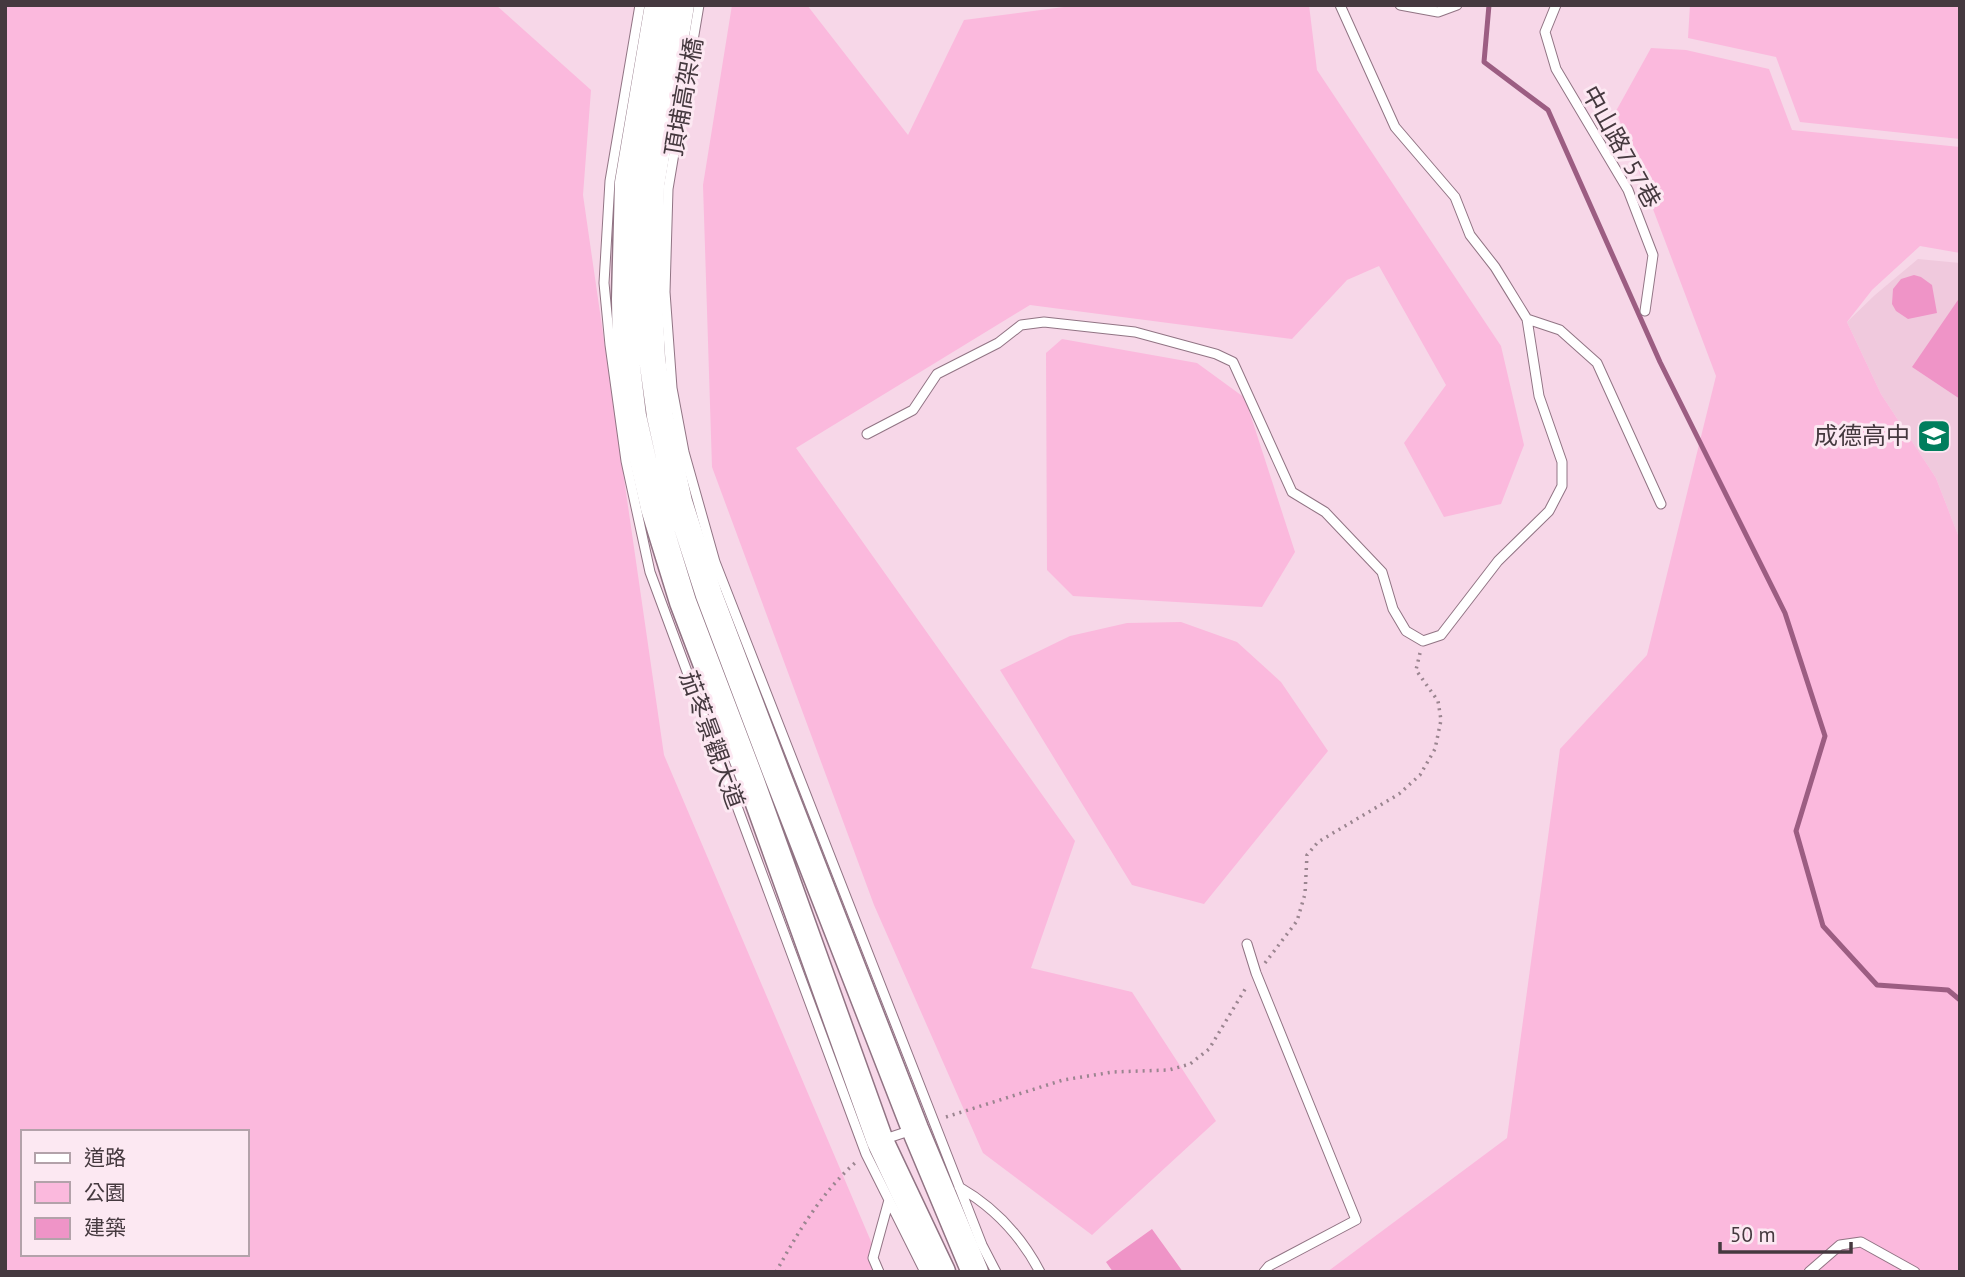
<svg xmlns="http://www.w3.org/2000/svg" width="1965" height="1277" font-family="'PT Sans','Noto Sans TC',sans-serif">
<style>
.built{fill:#f0c9dd}
.green{fill:#fbb9dd;fill-rule:evenodd}
.lines{fill:none;stroke-linecap:round;stroke-linejoin:round}
.stream{stroke:#9c5d82;stroke-width:5}
.building{fill:#ef94c7}
.lane-casing{stroke:#917484;stroke-width:11}
.secondary-casing{stroke:#917484;stroke-width:29}
.path{stroke:#9b8590;stroke-width:3.5;stroke-dasharray:2 5;stroke-linecap:butt}
.lane{stroke:#fff;stroke-width:9}
.secondary{stroke:#fff;stroke-width:26}
.labels{text-anchor:middle;stroke-width:6;stroke-linejoin:round;paint-order:stroke}
.street-label{font-size:24px;fill:#45393f;stroke:#fce8f2}
.poi-label{font-size:24px;fill:#45393f;stroke:#fce8f2;text-anchor:end}
</style>
<rect width="100%" height="100%" fill="#f7d7e8"/>
<path class="built" d="M1918 259 1960 263V540L1936 478 1881 394 1847 322 1875 295Z"/>
<path class="green" d="M5 5H496L591 90 583 195 664 755 884 1272H5ZM23 1132H247V1254H23Z
M732 5H807L908 135 964 20 1079 5H1309L1317 70 1501 346 1524 445 1501 504 1444 517 1404 443 1446 385 1379 266 1347 280 1292 339 1030 305 796 448 1075 841 1031 968 1132 992 1216 1121 1092 1235 983 1153 874 905 712 467 703 185Z
M1690 5H1960V139L1800 122 1776 57 1688 38Z
M1651 48 1686 50 1769 69 1792 130 1960 147V253L1920 246 1872 290 1847 322 1881 394 1936 478 1960 540V1272H1327L1507 1138 1560 749 1647 655 1716 376 1616 111Z
M1062 339 1197 363 1245 398 1295 552 1262 607 1073 596 1047 570 1046 353Z
M1181 622 1237 642 1281 682 1328 751 1204 904 1132 885 1000 670 1070 636 1127 623Z"/>
<g class="lines">
<path class="stream" d="M1489 5 1484 62 1548 110 1660 362 1785 613 1825 736 1796 831 1823 926 1877 985 1948 990 1960 1000"/>
</g>
<path class="building" d="M1914 275 1921 277 1932 285 1937 313 1908 319 1896 311 1892 304 1893 289 1901 279Z
M1960 297V399L1912 367Z
M1152 1229 1183 1272H1113L1106 1262Z"/>
<g class="lines">
<g class="lane-casing">
<path id="lane" d="M640 5 610 181 604 283 610 345 626 461 650 572 866 1154 925 1272
M699 5 668 189 665 292 672 388 684 452 715 562 934 1122 982 1245 996 1272
M1400 5 1438 12 1457 5
M1556 5 1545 32 1556 69 1628 190 1653 255 1645 311
M1527 319 1560 330 1597 363 1661 504
M867 434 913 410 937 374 998 343 1021 325 1044 322 1135 332 1216 354 1233 362 1292 492 1325 512 1382 572 1393 609 1406 631 1423 641 1441 635 1498 561 1549 511 1562 486V462L1539 396 1527 319 1495 267 1470 235 1455 197 1395 127 1340 5
M1247 944 1256 973 1356 1220 1269 1266 1264 1272
M882 1140 912 1130
M959 1187C994 1207 1021 1236 1040 1272
M879 1272 873 1258 889 1200
M1809 1272 1840 1245 1861 1242 1915 1272"/>
</g>
<g class="secondary-casing">
<path id="secondary" d="M658 5 628 183 625 299 626 359 633 416 654 508 683 602 751 781 880 1141 942 1272
M681 5 651 186 649 296 652 358 660 416 679 502 709 595 776 772 915 1129 975 1272"/>
</g>
<path class="path" d="M1265 963 1297 921 1305 894 1307 855 1318 842 1399 794 1420 775 1435 749 1441 720 1438 701 1416 670 1420 653
M946 1117 1063 1080 1113 1072 1169 1070 1190 1064 1209 1049 1247 986
M776 1272C798 1232 822 1192 856 1162"/>
<use href="#lane" class="lane"/>
<use href="#secondary" class="secondary"/>
</g>
<defs>
<g id="school-square" transform="scale(1.75)"><rect x="-9" y="-9" width="18" height="18" rx="4" fill="#007e5d" stroke="#fce8f2"/><path d="M0-5L7-2L0 1L-7-2ZM-4 1L0 2.5L4 1V4Q0 6-4 4Z" fill="#fff"/></g>
</defs>
<g fill-rule="evenodd">
<use href="#school-square" x="1934" y="436"/>
</g>
<g class="labels">
<g class="street-label">
<text transform="translate(684 97) rotate(-80)" y="8">頂埔高架橋</text>
<text transform="translate(1621 147) rotate(61)" y="8">中山路757巷</text>
<text transform="translate(712 740) rotate(70)" y="8">茄苳景觀大道</text>
</g>
<g class="poi-label">
<text x="1910" y="444">成德高中</text>
</g>
</g>
<rect width="1965" height="1277" fill="none" stroke="#45393f" stroke-width="14"/>
<rect x="21" y="1130" width="228" height="126" fill="#fce8f2" stroke="#b3a2aa" stroke-width="2"/>
<rect x="35" y="1153" width="35" height="10" fill="#ffffff" stroke="#b3a2aa" stroke-width="2"/>
<text x="84" y="1165" font-size="21" fill="#45393f">道路</text>
<rect x="35" y="1182" width="35" height="21" fill="#fbb9dd" stroke="#b3a2aa" stroke-width="2"/>
<text x="84" y="1200" font-size="21" fill="#45393f">公園</text>
<rect x="35" y="1218" width="35" height="21" fill="#ef94c7" stroke="#b3a2aa" stroke-width="2"/>
<text x="84" y="1235" font-size="21" fill="#45393f">建築</text>
<path d="M1720 1242v10h131v-10" fill="none" stroke="#45393f" stroke-width="3.5"/>
<text x="1730" y="1242" font-size="21" fill="#45393f" stroke="#fce8f2" stroke-width="5" paint-order="stroke">50 m</text>
</svg>
